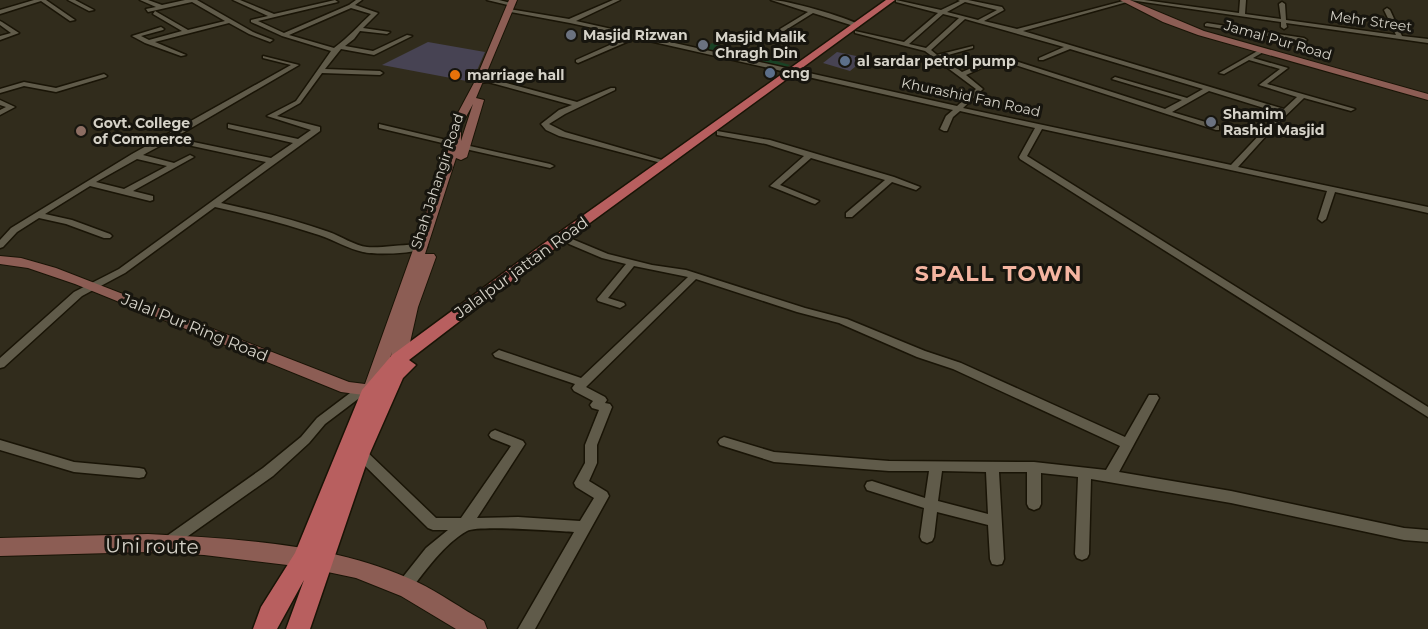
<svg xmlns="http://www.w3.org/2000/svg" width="1428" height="629" font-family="Montserrat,sans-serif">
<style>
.green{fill:#1a4225}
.building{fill:#474353}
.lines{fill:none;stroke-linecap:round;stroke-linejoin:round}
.street-casing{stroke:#191406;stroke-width:3}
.secondary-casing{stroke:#191406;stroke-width:2}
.primary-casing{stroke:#191406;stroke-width:3}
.street{fill:#605b4a;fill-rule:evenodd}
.secondary{fill:#8c5d54;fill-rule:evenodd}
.primary{fill:#b85f5f;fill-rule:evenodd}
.worship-dot{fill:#6b7280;stroke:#17150e;stroke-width:2}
.service-dot{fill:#5c6f8a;stroke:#17150e;stroke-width:2}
.food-dot{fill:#e8710a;stroke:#17150e;stroke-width:2}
.education-dot{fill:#8d6e63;stroke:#17150e;stroke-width:2}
.labels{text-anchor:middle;stroke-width:6;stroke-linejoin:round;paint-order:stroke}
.far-street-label{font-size:14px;fill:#d5d2c8;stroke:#17150e}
.far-poi-label{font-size:14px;font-weight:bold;fill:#d5d2c8;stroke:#17150e;text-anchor:start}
.street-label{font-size:16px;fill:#d5d2c8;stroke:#17150e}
.near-street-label{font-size:20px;fill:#d5d2c8;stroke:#17150e}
.district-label{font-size:22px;font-weight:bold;letter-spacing:1.5px;fill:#f5b5a1;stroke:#17150e}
</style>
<rect width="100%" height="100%" fill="#312c1c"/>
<path class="green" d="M712 43 790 65 787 67 705 49Z"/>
<path class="building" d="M428 42 485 52 472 82 382 65Z
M837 52 866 58 850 71 823 63Z"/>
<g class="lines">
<g class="street-casing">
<path id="street" d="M34 0H46L75 20 70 21 41 1 0 14V10Z
M68 0H75L94 10 89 11Z
M140 0H148L162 5 185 0H197L253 32 273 40 270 42 249 34 229 23 155 42 186 55 181 56 145 43 132 36 161 27 164 29 163 30 141 36 149 40 182 31 153 14 155 11 188 30 225 21 192 2 148 12 146 9 156 7Z
M233 0H240L274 14 335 0 338 2 258 21 284 33 349 5 356 0H362L355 5 378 13 363 28 390 32 387 34 360 31 354 39 345 46 373 51 407 35 412 36 374 55 341 49 325 69 380 71 383 73 380 75 322 73 300 103 277 116 320 127V131L221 203C257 211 293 219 329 232 341 236 355 246 367 247 382 249 418 241 427 247 417 254 375 255 363 252 348 249 334 240 319 235 285 224 251 215 215 207L125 273 82 296 4 367 0 368V358L74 292 119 269 266 162 169 141 143 155 174 163 190 155 194 157 133 191 153 196V200L150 201 90 186 45 214 72 220 110 234 112 236 110 238H104L66 224 39 218 17 232 3 247 0 248V240L11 228 132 154 291 65 263 58V56L299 65 174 138 271 158 293 143 228 128V124L298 139 311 130 267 116 296 101 331 51 282 36 251 22V20L268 16ZM351 8 371 14C358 26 349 37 334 48L289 35ZM137 159 167 166 124 189 96 182Z
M487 0H499L515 4 512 6Z
M613 0H620L576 21 957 106 976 89 925 51 855 33V31L904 42 938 13 896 2V0L941 10 960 1 958 0H968L1002 7 1004 10 984 21 1017 29 1127 0V2L1023 31 1284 109 1297 97 1259 85 1280 69 1249 60 1224 74 1219 73 1261 49H1265V51L1253 58 1288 68 1267 84 1355 109 1351 111 1304 98 1274 127 1238 167 1428 207V213L1335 192 1326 219 1322 222 1318 219 1327 191 1042 129 1027 156 1428 407V417L1020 159 1019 157 1035 128 960 111 953 117 947 131H944L940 129 946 116 953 110 636 38 578 63 576 62V60L630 36 570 23 506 11 509 9 569 19ZM965 2 997 10 978 20 947 12ZM943 14 959 18 926 48 909 44ZM965 19 1064 47 1039 58V60H1043L1070 49 1203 89 1187 98 1115 77 1112 79 1182 100 1165 109 1000 56 962 72 941 57 973 48V46L937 55 931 50ZM1000 60 1216 130H1219V126L1172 112 1209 91 1280 113 1231 165 963 108 983 89 966 75Z
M771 0C787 0 846 17 860 25L857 27 813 13 784 31H780V29L808 12Z
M1130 0H1144L1239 13 1240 0H1246L1245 14 1281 19 1279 4 1282 2 1285 4 1286 20 1396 35 1384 10 1387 8 1390 10 1402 36 1428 39V43L1286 23 1287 27 1284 29 1281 27V22Z
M0 21 2 22 19 33 0 40V36L11 33 0 25Z
M1207 23 1304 38 1307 40 1304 42 1205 26V24Z
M104 74 107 76 106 77 56 92 24 86 0 93V89L24 82 56 88Z
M488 78 577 102 611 88H615V90L565 114 549 124 565 132 669 162 665 164 559 136 546 130 541 124 559 110 572 105 488 82 480 83 477 81Z
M0 100 13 106 15 107 0 115V110L6 107 0 105Z
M379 124 455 142 459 144 455 146 379 128Z
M717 131 770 140 894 177 920 187 916 190 892 182 852 217H846V213L885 180 811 158 780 185 819 201 815 204 812 203 770 186 804 156 766 144 717 135Z
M461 144 550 164 554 166 550 168 461 148Z
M572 239 608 254 652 265 686 270 805 308 847 319 925 351 961 363 1125 437 1149 395H1157L1159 398 1119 472 1231 491 1404 528 1428 530V542L1404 540 1231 503 1091 479 1089 554 1087 558 1082 560 1077 558 1075 554 1078 477 1041 473V504L1039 508 1034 510 1029 508 1027 504V472H999L1004 559 1002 564 997 565 992 564 990 559 988 525 937 512 934 537 932 541 927 543 922 541 920 537 924 508 867 490 865 486 867 482 872 481 925 498 929 471H889L774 462 720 445 718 442 720 439 724 437 774 452 889 461 1034 462 1106 470 1120 446 953 369 917 357 839 323 797 312 696 279 586 387 605 397 607 400 605 403 610 404 612 407 597 445V463L589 481 607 492 609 496 535 629H518L574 532C556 531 478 525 467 531 444 544 425 571 409 592L404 594 399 592 396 587 399 582 426 548 448 530H433L428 528 355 456 354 453 355 450 360 448 365 450 436 518H461L511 446 491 438 489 435 491 432 495 430 523 441 525 444 477 518 518 517 580 521 594 498 576 487 574 483 585 463V445L599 410 592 408 590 405 593 401 574 391 572 388 575 384 495 357 493 354 499 350 581 378 688 277 634 266 608 298 624 303 625 305 620 308 598 301 597 299 626 264 602 258 569 244 567 242 569 240ZM942 471 986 472 988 514 938 501Z
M362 386 366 387 368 390 366 393 325 424 309 443 273 476 174 546 169 548 164 546 162 542 164 538 263 468 301 437 317 418 358 387Z
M0 440 74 462 139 468 144 469 146 473 144 477 139 478 74 472 0 450Z"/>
</g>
<g class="secondary-casing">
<path id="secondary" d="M509 0H517L476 98 484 100 467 157 461 160 456 158 425 254H434L436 257 418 307 404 369 402 373H390L388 369 392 352 382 383 387 385 389 389 387 393 371 396 341 392 75 284 28 268 0 264V256L21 258 56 268 349 382 365 384 438 180 450 144 451 126 475 81ZM473 104 461 141V126Z
M1120 0H1130L1204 31 1428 94V100L1198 35 1163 22Z
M148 534C237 539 335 543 417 582 440 593 462 609 484 621L487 629H456L401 596 356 578 304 567 204 555 148 552 0 556V538Z"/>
</g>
<g class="primary-casing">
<path id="primary" d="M886 0H895L546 255 409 360 416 365 403 378 370 453 310 629H286L304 580 277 629H253L261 607 295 553 362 390 392 355 536 249Z"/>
</g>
<use href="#street" class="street"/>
<use href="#secondary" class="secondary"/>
<use href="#primary" class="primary"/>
</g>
<g class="worship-dot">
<circle cx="571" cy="35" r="6"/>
<circle cx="703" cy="45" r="6"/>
<circle cx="1211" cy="122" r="6"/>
</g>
<g class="service-dot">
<circle cx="845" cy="61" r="6"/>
<circle cx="770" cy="73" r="6"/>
</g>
<circle class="food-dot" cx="455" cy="75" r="6"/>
<circle class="education-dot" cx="81" cy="131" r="6"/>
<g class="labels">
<g class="far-street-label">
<text transform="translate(1371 21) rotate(8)" y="5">Mehr Street</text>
<text transform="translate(1278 40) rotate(16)" y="5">Jamal Pur Road</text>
<text transform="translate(971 97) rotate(12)" y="5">Khurashid Fan Road</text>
<text transform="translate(437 181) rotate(-72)" y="5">Shah Jahangir Road</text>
</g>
<g class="far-poi-label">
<text x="583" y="40">Masjid Rizwan</text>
<text x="715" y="42">Masjid Malik<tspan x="715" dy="16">Chragh Din</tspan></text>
<text x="857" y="66">al sardar petrol pump</text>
<text x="782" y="78">cng</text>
<text x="467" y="80">marriage hall</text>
<text x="1223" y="119">Shamim<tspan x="1223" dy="16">Rashid Masjid</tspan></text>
<text x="93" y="128">Govt. College<tspan x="93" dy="16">of Commerce</tspan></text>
</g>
<g class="street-label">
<text transform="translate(521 267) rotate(-36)" y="6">Jalalpur jattan Road</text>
<text transform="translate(195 327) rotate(22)" y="6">Jalal Pur Ring Road</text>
</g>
<g class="near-street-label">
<text transform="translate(152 546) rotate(1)" y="7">Uni route</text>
</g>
<g class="district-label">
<text x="999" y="281">SPALL TOWN</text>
</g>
</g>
</svg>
